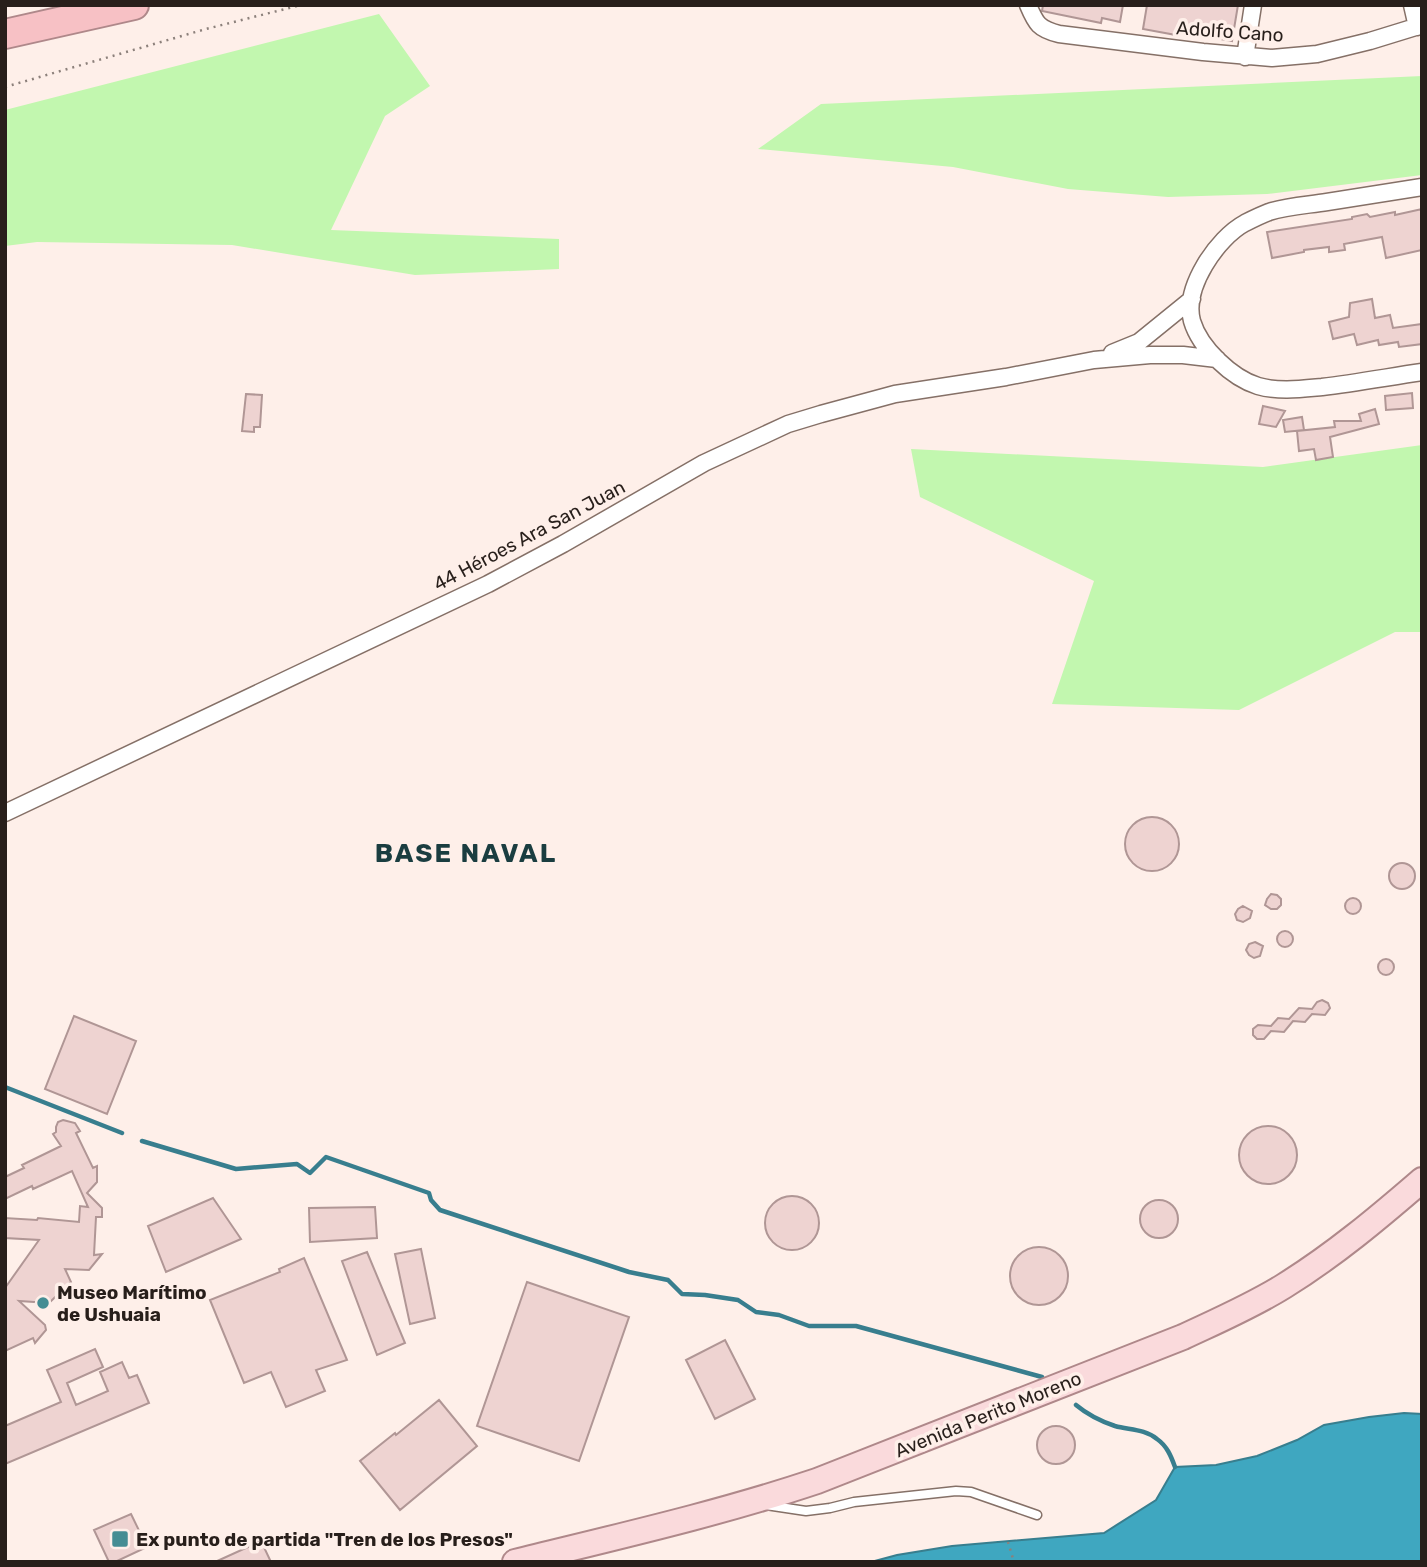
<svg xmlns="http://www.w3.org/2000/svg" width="1427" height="1567" font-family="Rubik,sans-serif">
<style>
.green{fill:#c2f7af}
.water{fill:#3fa7c0;stroke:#387e8e;stroke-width:2}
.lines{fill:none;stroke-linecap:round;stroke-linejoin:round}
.stream{stroke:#387e8e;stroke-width:4.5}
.building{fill:#eed3d1;stroke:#b09695;stroke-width:2}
.lane-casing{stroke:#857067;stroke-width:11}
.street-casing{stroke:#857067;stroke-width:19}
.primary-casing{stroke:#af888a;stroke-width:28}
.highway-casing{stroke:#af888a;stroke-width:32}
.path{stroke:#8c807b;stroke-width:2.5;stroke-dasharray:2 5;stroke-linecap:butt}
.lane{stroke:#fff;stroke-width:8}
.street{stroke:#fff;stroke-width:16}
.primary{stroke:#fadadc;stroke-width:24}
.highway{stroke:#f7c1c5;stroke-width:28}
.poi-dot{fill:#458d93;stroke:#feefe9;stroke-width:2.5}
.labels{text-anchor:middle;stroke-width:7;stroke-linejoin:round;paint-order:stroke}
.street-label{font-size:19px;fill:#281f1b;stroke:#feefe9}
.poi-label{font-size:19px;font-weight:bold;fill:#281f1b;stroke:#feefe9;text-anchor:start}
.district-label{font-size:26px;font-weight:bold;letter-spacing:2px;fill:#1a3d40;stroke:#feefe9}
</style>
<rect width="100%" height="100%" fill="#feefe9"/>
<path class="green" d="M379 14 430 86 385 116 331 230 559 239V269L415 275 232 245 37 242 5 246V110Z
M1422 76V175L1267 194 1168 197 1068 189 953 167 758 149 821 104Z
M1422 445V632H1395L1239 710 1052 704 1094 581 920 497 911 449 1263 467Z"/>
<path class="water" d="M1404 1413 1422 1414V1562H871L897 1555 952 1546 1104 1533 1156 1500 1175 1467 1216 1465 1257 1456 1297 1440 1324 1425 1369 1417Z"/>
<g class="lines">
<path class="stream" d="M5 1087 122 1133
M142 1141 236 1169 297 1164 310 1173 326 1157 429 1193 431 1200 440 1210 629 1272 668 1280 682 1294 705 1295 738 1300 756 1312 779 1315 809 1326H856L1042 1377
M1076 1405C1088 1415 1100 1421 1115 1426 1129 1430 1145 1429 1157 1439 1167 1446 1171 1456 1175 1467"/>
</g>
<path class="building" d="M1043 5H1123L1120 22 1102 18 1101 23 1042 11Z
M1147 5H1238L1232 41 1177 31 1176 35 1143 29Z
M1422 209V250L1386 258 1382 237 1344 244 1345 250 1329 252V247L1304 250V252L1272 258 1267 232 1352 219V217L1367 214 1370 217 1395 212V215Z
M1372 299 1375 318 1390 315 1393 328 1422 324V344L1399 347 1398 342 1379 345 1378 340 1357 345 1354 334 1333 339 1329 322 1349 317 1350 303Z
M1412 393 1413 408 1386 410 1385 396Z
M246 394 262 395 260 427H254V432L242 431Z
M1263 406 1285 411 1276 427 1259 424Z
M1375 409 1379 424 1330 437 1333 457 1316 460 1314 449 1299 451 1297 431 1335 427 1334 421H1361L1359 414Z
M1302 417 1304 430 1285 432 1283 420Z
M1125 844a27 27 0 1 1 54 0a27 27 0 1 1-54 0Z
M1389 876a13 13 0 1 1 26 0a13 13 0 1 1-26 0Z
M1271 894 1277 895 1281 899V905L1277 909H1271L1265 905 1267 899Z
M1345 906a8 8 0 1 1 16 0a8 8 0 1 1-16 0Z
M1243 906 1252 911 1250 918 1243 922 1237 920 1235 914 1238 909Z
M1277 939a8 8 0 1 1 16 0a8 8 0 1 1-16 0Z
M1255 942 1263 946 1260 956 1254 958 1249 955 1246 950 1249 944Z
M1378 967a8 8 0 1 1 16 0a8 8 0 1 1-16 0Z
M1322 1000 1328 1003 1330 1008 1325 1015 1312 1014 1305 1022 1293 1021 1284 1032 1271 1031 1264 1039H1257L1253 1035V1029L1258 1025 1271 1026 1278 1018 1289 1019 1299 1008 1312 1009 1317 1002Z
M74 1016 136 1041 107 1114 45 1089Z
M63 1120 75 1123 80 1131 76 1133 93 1168 97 1166V1182L87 1193 102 1208V1217H96L94 1255 102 1254 89 1270 65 1269 71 1282 49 1303 19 1301 45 1325 46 1330 35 1343 33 1338 5 1351V1288L39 1240 5 1238V1218L37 1220 38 1218 79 1222 80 1206 88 1207 72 1171 33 1189 32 1186 5 1199V1177L24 1168 22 1165 61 1146 53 1134 56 1132V1127L58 1122Z
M1239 1155a29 29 0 1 1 58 0a29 29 0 1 1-58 0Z
M765 1223a27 27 0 1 1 54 0a27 27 0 1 1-54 0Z
M213 1198 241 1239 166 1272 148 1226Z
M1140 1219a19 19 0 1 1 38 0a19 19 0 1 1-38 0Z
M375 1207 377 1238 310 1242 309 1208Z
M1010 1276a29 29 0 1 1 58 0a29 29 0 1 1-58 0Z
M421 1249 435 1318 410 1324 395 1254Z
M367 1252 405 1343 377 1355 342 1261Z
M304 1258 347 1360 316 1370 325 1391 286 1407 271 1372 244 1383 210 1300 280 1272 279 1269Z
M527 1282 629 1317 579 1461 477 1426Z
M725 1340 755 1399 715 1419 686 1360Z
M95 1349 103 1367 67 1383 76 1405 108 1391 100 1372 122 1362 129 1378 137 1375 149 1403 5 1464V1426L61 1402 47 1370Z
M439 1400 477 1446 400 1510 360 1461 395 1433 396 1435Z
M1037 1445a19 19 0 1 1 38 0a19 19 0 1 1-38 0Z
M131 1514 147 1547 115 1562H109L94 1530Z
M261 1541 271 1562H215Z"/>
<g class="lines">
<g class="lane-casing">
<path id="lane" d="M766 1505 806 1511 830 1508 854 1502 956 1491 971 1492 1037 1515"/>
</g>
<g class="street-casing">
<path id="street" d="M1028 5C1036 24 1039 29 1059 34L1203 52 1272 58 1317 54 1370 41 1422 25
M1412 5 1417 27
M1245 57 1253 5
M1422 187C1390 192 1359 197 1327 202 1309 205 1287 206 1269 212 1261 215 1253 219 1245 223 1217 238 1183 288 1192 321 1200 348 1232 378 1258 386 1279 392 1301 389 1322 387 1355 383 1388 377 1422 372
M1112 353 1139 342 1192 299
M5 813 488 584 563 544 704 463 788 424 821 414 895 394 1006 377 1094 360 1150 355H1183L1217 359"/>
</g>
<g class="primary-casing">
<path id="primary" d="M515 1562C616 1537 718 1514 817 1481L1183 1337C1217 1321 1252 1306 1284 1286 1334 1255 1378 1218 1422 1180"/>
</g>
<g class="highway-casing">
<path id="highway" d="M5 34 134 5"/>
</g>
<path class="path" d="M5 87 206 29 301 5
M1008 1542 1014 1562"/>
<use href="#lane" class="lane"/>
<use href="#street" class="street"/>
<use href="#primary" class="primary"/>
<use href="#highway" class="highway"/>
</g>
<g class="poi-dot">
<circle cx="43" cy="1303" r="7"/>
<rect x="111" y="1530" width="18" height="18" rx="3.5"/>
</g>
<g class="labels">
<g class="street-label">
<text transform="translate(1230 31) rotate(4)" y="7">Adolfo Cano</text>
<text transform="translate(529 535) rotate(-28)" y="7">44 Héroes Ara San Juan</text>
<text transform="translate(988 1414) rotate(-22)" y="7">Avenida Perito Moreno</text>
</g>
<g class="poi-label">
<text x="57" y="1299">Museo Marítimo<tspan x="57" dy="22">de Ushuaia</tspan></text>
<text x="136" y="1546">Ex punto de partida "Tren de los Presos"</text>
</g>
<g class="district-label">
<text x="466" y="862">BASE NAVAL</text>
</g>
</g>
<rect width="1427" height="1567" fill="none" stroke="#281f1b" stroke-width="14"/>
</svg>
